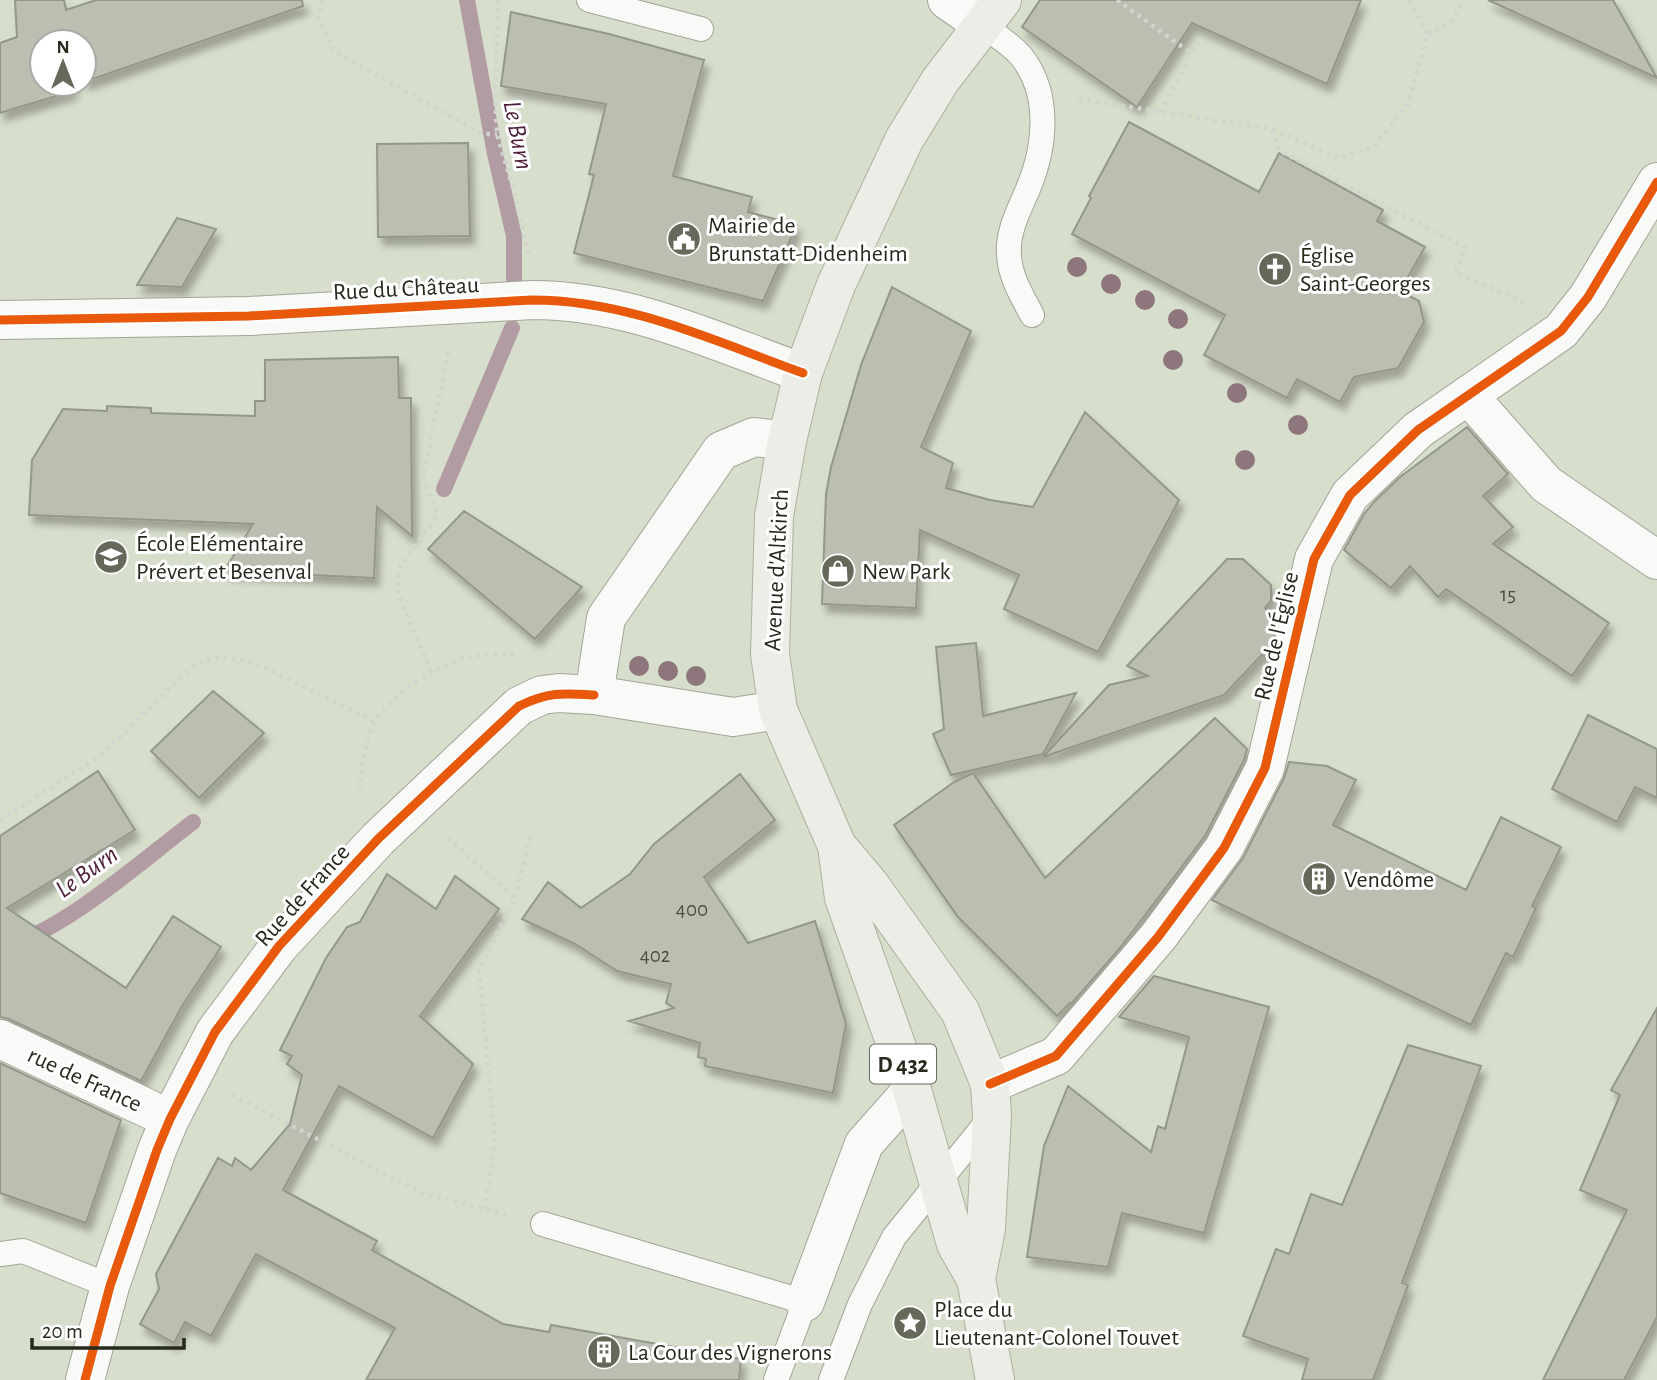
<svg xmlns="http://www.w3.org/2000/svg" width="1657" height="1380" font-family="'Alegreya Sans',sans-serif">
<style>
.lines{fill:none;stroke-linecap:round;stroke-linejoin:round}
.stream{stroke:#b29ca3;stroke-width:16}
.building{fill:#bbbfb1;stroke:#93988a;stroke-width:2;filter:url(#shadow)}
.service-casing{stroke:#a1a597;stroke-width:26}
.minor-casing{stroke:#a1a597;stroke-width:40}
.primary-casing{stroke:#acb19f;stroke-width:40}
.path{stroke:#d2d4ce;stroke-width:4.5;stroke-dasharray:3.5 5;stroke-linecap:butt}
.service{stroke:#f9faf7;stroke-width:24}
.minor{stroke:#f9faf7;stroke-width:38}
.primary{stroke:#ecede6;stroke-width:38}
.cycleway-casing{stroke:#fff;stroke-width:13}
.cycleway{stroke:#e8590c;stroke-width:9}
.tree{fill:#8d777d}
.labels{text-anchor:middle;stroke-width:6;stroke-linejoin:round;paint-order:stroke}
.number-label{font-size:21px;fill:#4b4f42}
.shield{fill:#fff;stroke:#676a61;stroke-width:2}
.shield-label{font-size:23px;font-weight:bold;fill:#262a1d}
.poi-label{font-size:24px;fill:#262a1d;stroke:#fff;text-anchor:start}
.street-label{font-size:24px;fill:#262a1d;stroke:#fff}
.water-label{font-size:26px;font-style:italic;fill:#4d1f39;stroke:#fff}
</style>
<defs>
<filter id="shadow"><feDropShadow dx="4.5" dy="8" stdDeviation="3.5" flood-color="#0004"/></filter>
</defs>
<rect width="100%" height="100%" fill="#d8decc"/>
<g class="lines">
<path class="stream" d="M467 0 495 154 514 236V280
M444 489 512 328
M0 950C71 925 134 867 193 822"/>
</g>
<path class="building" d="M15 0H64L66 10 96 0H302L303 6 84 82V42H42V84H78L66 88 73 91 0 113V43L17 37Z
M1040 0H1361L1327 84 1192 23 1137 107 1022 27Z
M1488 0H1613L1657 78 1569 37Z
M511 12 609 34 704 60 673 176 752 197 748 212 797 225 763 301 574 253 594 175 589 174 606 104 501 86Z
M1129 122 1259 192 1279 153 1383 210 1377 221 1425 247 1400 291 1419 301 1424 322 1398 368 1354 377 1340 402 1297 379 1287 398 1204 355 1225 315 1072 234 1091 198 1089 196Z
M468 143 470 236 378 237 377 144Z
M177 218 216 229 182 287 137 285Z
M892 287 971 331 921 447 953 463 946 488 990 500 1033 507 1085 412 1179 500 1098 652 1004 609 1019 575 920 530 916 608 822 604 826 494 831 467 861 365Z
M398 357 399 398H411L412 536 377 507 374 578 224 571 253 524 29 515 32 460 63 409 107 411V406L151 408V413L255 416V401H265V360Z
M1467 427 1508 474 1483 496 1513 527 1493 544 1609 623 1572 676 1446 589 1438 597 1410 566 1391 588 1344 550 1364 514 1374 502 1400 477Z
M464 511 582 587 535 639 428 549Z
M1227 559H1243L1271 585V601L1265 608 1277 619 1272 644 1224 695 1043 757 1109 685 1148 676 1127 666Z
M976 643 983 716 1076 693 1043 754 951 775 933 734 944 729 936 647Z
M213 691 264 733 199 798 151 751Z
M1588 715 1657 749V798L1635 787 1617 822 1552 789Z
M1215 718 1247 749 1244 760 1205 836 1120 948 1072 1003H1070L1057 1016 958 917 894 825 954 782 973 773 1045 878Z
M1289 762 1327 766 1356 780 1333 825 1466 890 1501 817 1561 847 1532 906 1536 908 1513 957 1506 953 1471 1025 1212 900 1243 858 1284 778Z
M98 771 135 830 7 908 126 988 173 916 221 947 182 1006 141 1081 9 1019 0 1017V836Z
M740 774 775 820 704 877 748 943 815 921 846 1024 833 1093 705 1066 706 1059 698 1057 700 1043 629 1021 674 1008 666 1003 671 984 617 971 575 944 522 919 548 882 581 908 630 874 654 844Z
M387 874 436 909 455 876 499 909 420 1016 473 1064 433 1138 339 1086 283 1190 377 1241 372 1250 503 1324 549 1332 551 1325 741 1359 739 1380H366L395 1328 256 1254 211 1336 185 1322 174 1343 140 1324 159 1289 156 1274 218 1158 232 1166 235 1158 251 1170 290 1124 302 1075 287 1064 292 1056 280 1050 326 958 347 927 360 922Z
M1154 976 1269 1007 1204 1233 1122 1213 1108 1267 1027 1257 1044 1146 1068 1086 1151 1152 1158 1126 1165 1129 1189 1037 1119 1017Z
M1657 1008V1317L1624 1380H1543L1627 1210 1580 1190 1620 1095 1611 1090Z
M1408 1045 1481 1066 1402 1283 1408 1285 1373 1380H1302L1308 1359 1243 1336 1276 1249 1289 1254 1311 1194 1342 1205Z
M0 1063 121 1120 86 1223 0 1193Z"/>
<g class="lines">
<g class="service-casing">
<path id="service" d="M589 0 701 29
M983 25C995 35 1011 44 1021 56 1051 94 1046 146 1028 189 1019 210 1007 232 1009 255 1010 277 1022 296 1032 315
M543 1224 805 1302 776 1380
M0 1254 23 1251 110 1286
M831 1380 860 1304 894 1237 991 1117"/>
</g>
<g class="minor-casing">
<path id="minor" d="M947 0 983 25
M0 320 249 316 532 300C629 300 714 341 803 373
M1468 395 1546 484 1657 560
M594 695 606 618 721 451 754 437 787 441
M0 1039 170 1119
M990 1084 1056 1056 1158 937 1224 848 1265 768 1314 559 1350 495 1418 430 1561 331 1588 297 1657 182
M805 1302 864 1144 912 1090
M85 1380 110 1286 157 1150 170 1119 215 1032 279 946 378 839 519 706 542 695 559 693 594 695 733 717 778 710"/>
</g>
<g class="primary-casing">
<path id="primary" d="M837 846 870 885 960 1011 990 1084 992 1116 986 1228 976 1279
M995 1380 976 1279 956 1244 912 1090 844 898 837 846 778 710 770 654 774 516 787 441 803 373 836 285 904 140 940 81 1002 0"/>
</g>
<path class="path" d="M323 0 318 18 334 51 482 134H497
M498 0 495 97 497 134 516 198 528 254
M1117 0 1192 54
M1428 34 1451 22 1464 0
M1079 99 1272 129 1338 158 1374 147 1408 104 1428 34 1409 0
M1160 112 1201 37
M1273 130 1278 150 1466 248 1455 273 1524 302
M431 672 397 591 400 567 437 515 423 476 449 349
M360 791C361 769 364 743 374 723 386 698 442 662 469 657 484 654 501 655 517 654
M0 820 99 757 193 666 220 656 259 665 374 721
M448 838 515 898 479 970 495 1140 485 1209
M515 898 531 834
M232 1095 422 1193 508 1215"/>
<use href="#service" class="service"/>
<use href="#minor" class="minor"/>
<use href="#primary" class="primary"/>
<g class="cycleway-casing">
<path id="cycleway" d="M0 320 249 316 532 300C629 300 714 341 803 373
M990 1084 1056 1056 1158 937 1224 848 1265 768 1314 559 1350 495 1418 430 1561 331 1588 297 1657 182
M85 1380 110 1286 157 1150 170 1119 215 1032 279 946 378 839 519 706C549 692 561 693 594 695"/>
</g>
<use href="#cycleway" class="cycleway"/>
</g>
<g class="tree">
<circle cx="1077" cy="267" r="10"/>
<circle cx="1111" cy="284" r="10"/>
<circle cx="1145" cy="300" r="10"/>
<circle cx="1178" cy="319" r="10"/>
<circle cx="1173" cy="360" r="10"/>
<circle cx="1237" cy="393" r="10"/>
<circle cx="1298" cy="425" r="10"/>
<circle cx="1245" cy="460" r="10"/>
<circle cx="639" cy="666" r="10"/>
<circle cx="668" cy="671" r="10"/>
<circle cx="696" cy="676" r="10"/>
</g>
<defs>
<g id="civic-disc" transform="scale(1.75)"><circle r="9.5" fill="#64695a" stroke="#fff"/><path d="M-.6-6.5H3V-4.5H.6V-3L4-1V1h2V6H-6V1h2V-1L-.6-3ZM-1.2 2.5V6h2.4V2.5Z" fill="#fff"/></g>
<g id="church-disc" transform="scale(1.75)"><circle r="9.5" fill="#64695a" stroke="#fff"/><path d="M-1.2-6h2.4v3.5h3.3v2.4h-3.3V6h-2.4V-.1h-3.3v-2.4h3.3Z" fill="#fff"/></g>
<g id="school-disc" transform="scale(1.75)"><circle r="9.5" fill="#64695a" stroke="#fff"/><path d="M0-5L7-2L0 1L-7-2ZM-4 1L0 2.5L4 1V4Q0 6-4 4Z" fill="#fff"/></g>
<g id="shop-disc" transform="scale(1.75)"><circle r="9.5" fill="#64695a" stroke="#fff"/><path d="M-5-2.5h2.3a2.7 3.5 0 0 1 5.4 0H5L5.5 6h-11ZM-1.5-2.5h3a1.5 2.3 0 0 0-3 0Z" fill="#fff"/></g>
<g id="building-disc" transform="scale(1.75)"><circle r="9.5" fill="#64695a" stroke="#fff"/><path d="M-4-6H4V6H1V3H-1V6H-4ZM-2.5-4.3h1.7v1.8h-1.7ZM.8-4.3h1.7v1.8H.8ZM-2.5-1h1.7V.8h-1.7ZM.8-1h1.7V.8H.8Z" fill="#fff"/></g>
<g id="sight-disc" transform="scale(1.75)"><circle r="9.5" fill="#64695a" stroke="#fff"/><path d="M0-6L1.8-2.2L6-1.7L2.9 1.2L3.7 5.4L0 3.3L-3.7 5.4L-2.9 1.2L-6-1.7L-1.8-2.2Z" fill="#fff"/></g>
</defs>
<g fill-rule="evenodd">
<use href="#civic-disc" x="684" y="239"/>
<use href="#church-disc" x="1275" y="269"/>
<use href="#school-disc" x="111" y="557"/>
<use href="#shop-disc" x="838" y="571"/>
<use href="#building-disc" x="1319" y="879"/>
<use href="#sight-disc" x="910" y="1323"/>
<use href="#building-disc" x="604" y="1352"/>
</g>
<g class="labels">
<g class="number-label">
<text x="1508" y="601">15</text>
<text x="692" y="916">400</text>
<text x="655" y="962">402</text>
</g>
<rect class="shield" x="870" y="1044.5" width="66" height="39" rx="5"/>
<g class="shield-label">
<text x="903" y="1072">D 432</text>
</g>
<g class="poi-label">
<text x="708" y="233">Mairie de<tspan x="708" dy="28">Brunstatt-Didenheim</tspan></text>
<text x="1300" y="263">Église<tspan x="1300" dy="28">Saint-Georges</tspan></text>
<text x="136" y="551">École Elémentaire<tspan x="136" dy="28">Prévert et Besenval</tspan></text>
<text x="862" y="579">New Park</text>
<text x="1344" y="887">Vendôme</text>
<text x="934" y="1317">Place du<tspan x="934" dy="28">Lieutenant-Colonel Touvet</tspan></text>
<text x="628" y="1360">La Cour des Vignerons</text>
</g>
<g class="street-label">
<text transform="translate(406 288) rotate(-3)" y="8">Rue du Château</text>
<text transform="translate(776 570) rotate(-87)" y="8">Avenue d'Altkirch</text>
<text transform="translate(1276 636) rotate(-77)" y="8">Rue de l'Église</text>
<text transform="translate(302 895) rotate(-48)" y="8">Rue de France</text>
<text transform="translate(85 1079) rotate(25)" y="8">rue de France</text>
</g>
<g class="water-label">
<text transform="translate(519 135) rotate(79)" y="9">Le Burn</text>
<text transform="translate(86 871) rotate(-36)" y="9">Le Burn</text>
</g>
</g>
<g transform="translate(63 63)"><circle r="33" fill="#ffffff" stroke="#a8aaa5" stroke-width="2"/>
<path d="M0-5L12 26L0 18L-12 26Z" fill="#64695a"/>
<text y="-10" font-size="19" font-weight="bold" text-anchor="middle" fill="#262a1d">N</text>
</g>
<path d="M32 1338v10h152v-10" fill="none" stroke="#262a1d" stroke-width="3.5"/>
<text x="42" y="1338" font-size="21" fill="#262a1d" stroke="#ffffff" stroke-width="5" paint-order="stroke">20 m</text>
</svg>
